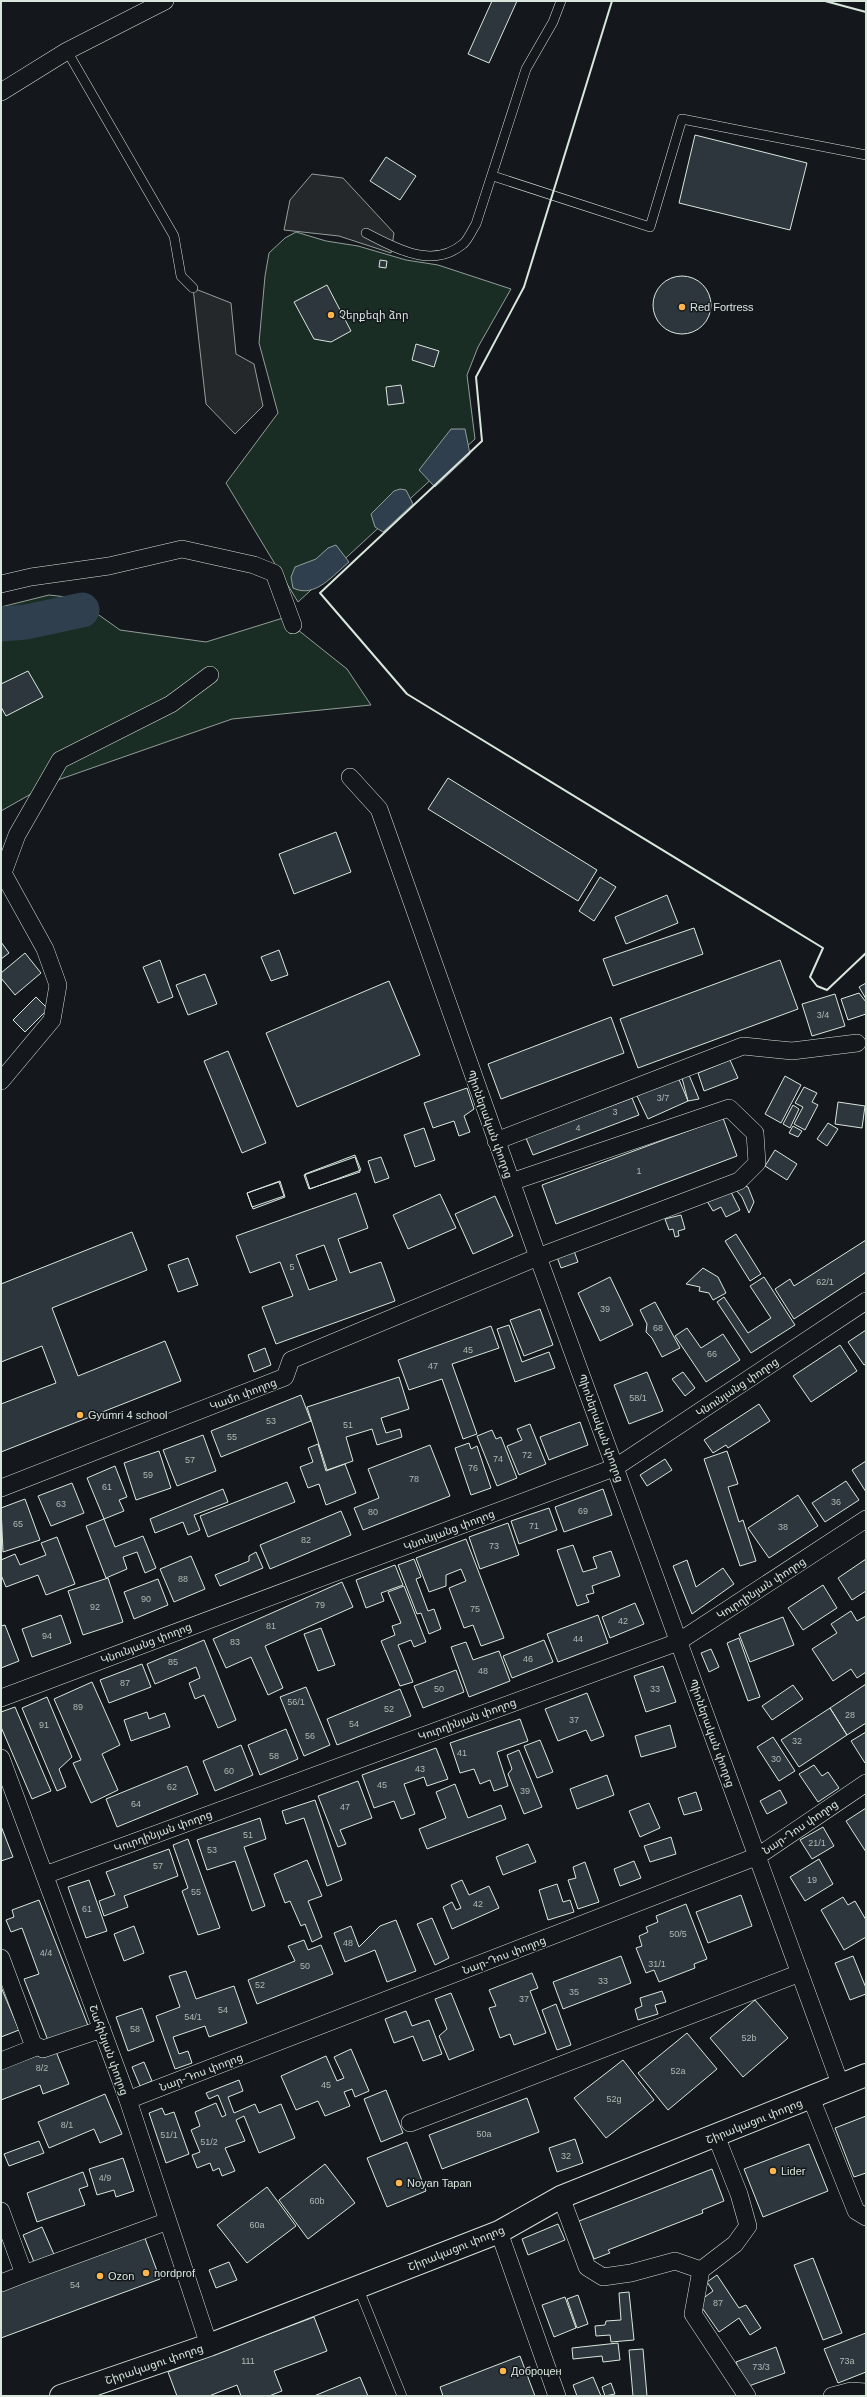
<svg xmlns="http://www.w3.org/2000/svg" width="867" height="2397" font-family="Helvetica,'Noto Sans Armenian',sans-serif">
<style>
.green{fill:#1a2d24;stroke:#939e99}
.parking{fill:#24282b;stroke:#939e99}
.water{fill:#2f3f4d;stroke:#939e99}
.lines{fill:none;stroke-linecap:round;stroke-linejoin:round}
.river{stroke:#2f3f4d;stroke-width:35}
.building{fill:#2c363c;stroke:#d8e6dc;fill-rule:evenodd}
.lane-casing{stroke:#d8e6dc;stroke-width:10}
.street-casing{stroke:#d8e6dc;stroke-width:18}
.primary-casing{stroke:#d8e6dc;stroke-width:24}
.lane{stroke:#14181c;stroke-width:9}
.street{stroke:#14181c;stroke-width:17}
.primary{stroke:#14181c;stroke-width:22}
.wall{stroke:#d8e6dc;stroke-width:2}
.poi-dot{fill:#ffb74d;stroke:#14181c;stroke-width:1.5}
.labels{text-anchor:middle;stroke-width:3;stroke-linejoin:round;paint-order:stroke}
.number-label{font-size:9px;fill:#adbab4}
.poi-label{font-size:11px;fill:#d8e6dc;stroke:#14181c;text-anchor:start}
.street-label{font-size:11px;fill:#d8e6dc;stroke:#14181c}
</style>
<rect width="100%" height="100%" fill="#14181c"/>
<path class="green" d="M296 232 326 241 358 246 406 260 438 265 511 289 478 347 467 375 475 439 298 602 226 483 278 413 259 343 265 276 269 253 285 238Z
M49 595 75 598 120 630 206 642 283 618 347 669 371 705 232 719 52 782 1 811V607Z"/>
<path class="parking" d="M312 174 343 178 394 233 391 253 339 236 284 230 290 200Z
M193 288 231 303 236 354 254 364 263 406 235 434 206 404Z"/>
<path class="water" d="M451 429H465L470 454 435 487 419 470Z
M400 489 406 490 413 504 383 532 375 527 371 514 394 491Z
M336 545 349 562C333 575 315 599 293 588L291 577 295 567 316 559 328 548Z"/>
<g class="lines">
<path class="river" d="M1 624 26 622 82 610"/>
</g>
<path class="building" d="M492 1H517L489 63 468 54Z
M695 135 807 163 790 230 679 203Z
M386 157 416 176 400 200 370 181Z
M380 260 387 261 386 268 379 267Z
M653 305a29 29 0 1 1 58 0a29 29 0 1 1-58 0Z
M327 285 351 331 331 342 314 339 294 302Z
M416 344 439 351 434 367 412 360Z
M401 385 404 403 388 405 386 387Z
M28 671 43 697 6 716 1 707V684Z
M448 778 597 870 578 901 428 809Z
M336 832 351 872 294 894 279 854Z
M600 877 616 887 594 921 579 911Z
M667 895 678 923 626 944 615 917Z
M694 928 703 954 613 986 603 959Z
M1 942 9 953 1 959Z
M279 950 288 975 271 981 261 957Z
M25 953 41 973 15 995 1 978V973Z
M160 960 173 997 158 1003 143 967Z
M780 960 798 1009 638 1068 620 1019Z
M205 974 217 1004 188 1015 176 985Z
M389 981 420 1055 297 1107 266 1033Z
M866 983V999L859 987Z
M859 993 866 1002V1014L848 1020 841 999Z
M835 994 845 1026 812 1036 802 1004Z
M36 997 48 1009 25 1032 13 1020Z
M611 1017 624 1053 501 1099 488 1064Z
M228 1051 266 1143 242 1153 204 1061Z
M730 1060 738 1078 704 1091 698 1073Z
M689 1075 699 1099 688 1101 682 1078Z
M785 1076 801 1085 781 1123 765 1114Z
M678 1077 688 1101 648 1119 637 1096Z
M804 1087 817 1093 812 1102 818 1105 805 1130 794 1124 803 1107 795 1103Z
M467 1088 474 1109 464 1116 470 1132 459 1136 454 1121 433 1128 424 1103Z
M632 1098 639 1115 533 1155 526 1138Z
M838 1102 865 1106 862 1128 835 1124Z
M793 1105 799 1109 790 1128 783 1124Z
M723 1118 737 1156 556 1224 542 1185Z
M828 1123 838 1129 827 1146 817 1139Z
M793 1126 802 1131 798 1137 789 1133Z
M424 1128 435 1160 415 1167 404 1135Z
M775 1150 797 1164 787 1180 765 1166Z
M355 1155 361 1170 310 1189 305 1174Z
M355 1157 360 1172 309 1189 304 1175Z
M381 1157 389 1178 375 1183 368 1161Z
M280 1181 285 1197 253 1209 247 1193Z
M279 1182 284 1196 252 1207 247 1193Z
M738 1183 748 1187 754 1202 749 1213 742 1197 736 1190Z
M730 1190 740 1210 726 1217 721 1207 713 1211 707 1201Z
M356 1193 368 1228 338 1239 350 1273 381 1262 395 1301 276 1344 262 1307 293 1296 280 1262 250 1273 236 1236ZM324 1245 337 1280 309 1290 296 1255Z
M440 1194 456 1228 408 1249 393 1215Z
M495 1196 513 1236 473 1254 455 1214Z
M681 1215 685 1229 678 1231 679 1236 675 1237 673 1229 669 1230 665 1219Z
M132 1232 147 1270 52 1308 78 1376 165 1341 181 1381 1 1452V1404L56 1383 42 1346 1 1362V1284Z
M736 1234 761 1274 750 1281 725 1241Z
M866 1240V1272L794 1319 775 1289 790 1279 794 1286Z
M573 1248 578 1262 561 1268 556 1254Z
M188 1258 198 1285 178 1292 168 1265Z
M703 1268 718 1277 726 1293 713 1300 709 1293 699 1291 700 1287 686 1284Z
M610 1277 633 1325 600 1341 578 1293Z
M764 1277 795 1325 751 1353 717 1302 724 1297 748 1333 771 1318 750 1286Z
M655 1302 680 1348 662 1357 652 1338 646 1332 647 1324 640 1310Z
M540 1309 553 1345 524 1356 510 1320Z
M509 1325 522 1362 549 1352 555 1368 515 1382 497 1329Z
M491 1326 499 1348 452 1364 477 1434 463 1439 442 1379 409 1390 398 1360Z
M687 1328 701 1348 723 1334 740 1360 706 1382 675 1336Z
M866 1330V1364L864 1365 848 1342Z
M840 1345 857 1371 811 1402 793 1376Z
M265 1348 271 1365 254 1372 248 1355Z
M647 1372 663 1411 629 1424 614 1385Z
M683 1372 695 1388 685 1396 672 1379Z
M399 1377 409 1409 381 1418 386 1433 400 1429 402 1437 377 1445 372 1429 346 1437 353 1461 327 1470 307 1407Z
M301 1395 311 1421 221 1457 211 1431Z
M759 1404 770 1421 728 1448 726 1445 713 1453 704 1440Z
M580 1422 588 1445 549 1460 540 1437Z
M530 1424 546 1464 519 1475 507 1446 522 1440 517 1429Z
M492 1430 496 1439 501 1437 517 1478 497 1486 477 1436Z
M203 1435 216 1471 177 1486 163 1450Z
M469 1443 471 1449 477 1446 491 1488 471 1495 455 1448Z
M318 1444 326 1471 345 1464 356 1493 326 1505 319 1484 308 1488 300 1467 313 1462 308 1448Z
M430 1445 450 1496 363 1530 354 1508 379 1498 368 1469Z
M159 1451 171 1488 136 1500 124 1463Z
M727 1451 738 1484 728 1487 739 1522 743 1520 756 1561 740 1566 704 1459Z
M665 1459 672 1470 647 1486 640 1475Z
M866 1461V1492L852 1470Z
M115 1466 127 1497 119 1500 124 1511 104 1519 87 1478Z
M846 1481 859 1500 825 1522 812 1503Z
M287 1482 295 1502 208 1537 200 1516Z
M72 1483 84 1513 51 1526 38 1496Z
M223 1489 228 1502 194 1515 200 1530 188 1535 183 1522 155 1533 150 1519Z
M603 1489 612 1515 564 1532 555 1507Z
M798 1495 818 1526 769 1558 748 1528Z
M25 1499 40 1540 3 1552 1 1508Z
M549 1508 557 1530 519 1544 511 1521Z
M341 1511 351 1535 270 1569 260 1545Z
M104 1519 115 1547 143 1536 156 1568 145 1573 137 1552 123 1557 127 1569 106 1578 86 1526Z
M508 1523 519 1555 480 1569 469 1537Z
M57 1537 75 1584 46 1595 38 1575 6 1587 1 1575V1560L15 1554 20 1565 46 1555 41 1543Z
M466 1539 504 1638 481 1646 473 1625 464 1628 449 1588 466 1581 461 1569 446 1575V1586L429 1592 416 1558Z
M573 1545 583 1572 597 1568 593 1557 611 1551 620 1576 592 1586 594 1593 586 1595 589 1602 577 1606 557 1550Z
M256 1552 263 1568 220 1586 215 1575 249 1561V1556Z
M191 1556 205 1589 174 1602 160 1569Z
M414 1559 421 1577 416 1579 428 1611 434 1609 441 1629 429 1634 421 1613 417 1614 398 1565Z
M866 1559V1591L852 1600 838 1578Z
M687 1560 696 1587 723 1568 734 1584 692 1614 673 1566Z
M395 1565 403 1585 381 1593 384 1601 366 1608 356 1580Z
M108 1578 123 1622 83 1635 68 1591Z
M158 1579 168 1605 134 1619 124 1592Z
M342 1582 353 1607 265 1646 283 1688 268 1695 251 1657 226 1668 213 1639Z
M823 1585 837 1608 803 1630 788 1608Z
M404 1586 426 1642 414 1647 411 1640 398 1645 413 1682 400 1686 381 1641 395 1635 392 1626 401 1623 388 1592Z
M635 1603 644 1624 610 1638 602 1617Z
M851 1611 857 1621 866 1616V1672L857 1678 851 1669 833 1681 812 1649 837 1633 831 1624Z
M61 1615 71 1643 32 1657 22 1629Z
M598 1615 608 1643 558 1662 547 1634Z
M783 1617 794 1645 750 1662 739 1634Z
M5 1625 19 1661 1 1668V1626Z
M321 1628 335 1665 318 1671 304 1634Z
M739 1638 760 1697 748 1701 727 1643Z
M204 1640 236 1720 218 1728 204 1695 195 1699 189 1683 200 1678 196 1667 155 1684 147 1664Z
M544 1640 553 1662 512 1678 503 1656Z
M466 1642 473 1660 499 1651 510 1681 469 1697 451 1647Z
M711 1649 719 1667 709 1672 701 1653Z
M142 1664 151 1687 109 1703 100 1680Z
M663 1666 676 1702 646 1712 634 1676Z
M456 1670 464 1692 423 1708 414 1686Z
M92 1682 120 1745 102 1754 118 1790 91 1803 73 1763 81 1760 54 1699Z
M866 1684V1723L847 1735 830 1708Z
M793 1685 803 1699 772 1720 762 1706Z
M306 1687 330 1745 304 1756 280 1697Z
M400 1689 411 1716 337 1745 327 1719Z
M587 1693 604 1736 591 1741 586 1730 558 1741 545 1709Z
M47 1697 72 1757 59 1769 66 1787 57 1791 22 1708Z
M15 1707 51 1791 32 1799 1 1727V1712Z
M830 1708 847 1735 799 1767 781 1740Z
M147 1712 149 1719 165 1713 170 1727 131 1741 124 1720Z
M520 1719 528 1741 497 1752 508 1786 494 1791 490 1780 480 1784 474 1769 460 1773 450 1743Z
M670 1725 676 1747 641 1757 635 1736Z
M286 1729 298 1759 260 1775 248 1745Z
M866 1732V1762L865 1763 851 1741Z
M773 1737 795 1771 779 1781 757 1747Z
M540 1740 553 1772 537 1778 524 1746Z
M241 1745 253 1775 215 1791 203 1761Z
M436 1748 448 1779 427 1786 424 1777 404 1784 415 1814 401 1819 394 1801 374 1808 362 1775Z
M519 1750 542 1807 524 1814 508 1774 512 1769 507 1755Z
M814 1765 822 1776 828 1772 839 1788 818 1802 799 1774Z
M187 1766 198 1794 117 1827 106 1799Z
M607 1775 614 1795 577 1809 570 1789Z
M358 1781 372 1818 340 1830 346 1844 338 1847 318 1796Z
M455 1784 468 1818 501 1805 506 1819 427 1849 419 1829 446 1818 436 1792Z
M780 1790 787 1803 767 1814 760 1801Z
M696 1792 702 1810 684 1815 678 1798Z
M315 1800 342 1880 327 1886 304 1818 286 1824 282 1811Z
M649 1803 660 1828 640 1837 629 1811Z
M866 1808V1852L846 1821Z
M260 1818 266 1839 244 1847 265 1906 252 1911 235 1861 207 1870 197 1840Z
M1 1826 13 1857 1 1861Z
M823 1827 834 1846 812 1859 800 1840Z
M671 1837 676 1854 650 1862 644 1846Z
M188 1839 220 1928 198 1935 182 1891 188 1888 173 1845Z
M528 1844 536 1862 503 1875 496 1857Z
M169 1849 178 1876 124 1896 128 1907 104 1916 99 1901 115 1895 106 1872Z
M819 1859 833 1884 805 1901 790 1877Z
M307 1860 322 1896 308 1901 322 1937 312 1942 305 1924 301 1926 290 1901 285 1903 274 1874Z
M634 1861 641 1878 620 1886 614 1869Z
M585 1862 599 1902 578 1909 568 1880 576 1878 573 1867Z
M89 1880 107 1931 86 1938 68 1887Z
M462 1880 469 1895 489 1886 499 1908 452 1929 443 1907 452 1902 456 1910 461 1908 451 1885Z
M557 1884 563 1902 570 1900 574 1912 548 1920 539 1890Z
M741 1895 752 1926 708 1943 696 1912Z
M843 1897 848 1905 855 1901 866 1920V1937L844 1950 821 1910Z
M39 1900 89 2028 49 2043 24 1979 39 1974 22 1928 11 1932 6 1920 14 1917 12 1910Z
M686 1904 707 1959 694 1964 695 1968 659 1982 654 1970 646 1973 636 1948 642 1946 639 1936 648 1932 646 1927 658 1922 656 1916Z
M432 1918 449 1958 435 1965 417 1924Z
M396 1920 416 1971 387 1982 375 1950 345 1962 334 1933 351 1926 359 1947 380 1926Z
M134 1926 144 1953 124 1961 114 1934Z
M304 1940 308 1950 321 1945 333 1974 257 2004 248 1980 295 1961 288 1946Z
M621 1956 631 1983 563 2009 553 1982Z
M853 1956 866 1988V1994L850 2000 835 1963Z
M186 1971 196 1999 234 1986 247 2023 209 2037 205 2026 173 2037 179 2054 188 2051 192 2063 175 2069 156 2016 180 2007 169 1976Z
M532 1973 538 1988 530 1991 546 2033 514 2045 510 2034 500 2038 489 2008 496 2006 489 1990Z
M1 1987 19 2030 1 2037Z
M662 1991 666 2002 655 2005 658 2014 638 2020 635 2009 642 2006 640 1998Z
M451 1993 474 2050 449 2060 439 2036 447 2029 435 1999Z
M755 2000 788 2038 743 2077 710 2038Z
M556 2004 571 2045 557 2050 542 2010Z
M142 2008 154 2041 128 2051 116 2017Z
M406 2011 412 2026 429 2020 442 2054 423 2061 413 2036 394 2043 385 2019Z
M687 2033 717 2069 668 2110 638 2073Z
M55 2049 69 2084 43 2094 40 2085 1 2100V2069Z
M351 2049 369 2091 355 2097 352 2089 344 2092 350 2106 325 2116 318 2101 296 2110 281 2076 326 2056 337 2081 344 2078 334 2057Z
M623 2060 654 2100 606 2138 574 2098Z
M144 2062 152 2081 140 2086 132 2067Z
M239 2080 243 2091 228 2097 234 2113 255 2104 259 2113 281 2104 295 2138 259 2153 244 2116 236 2120 245 2141 225 2148 235 2171 222 2176 219 2168 213 2171 210 2163 197 2168 192 2155 200 2152 191 2130 200 2126 195 2112 216 2103 222 2117 226 2115 218 2095 209 2099 206 2093Z
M386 2090 403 2133 381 2142 364 2099Z
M105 2094 122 2134 100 2143 94 2129 49 2148 38 2122Z
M527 2098 539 2132 442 2169 429 2135Z
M162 2108 165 2115 174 2112 189 2154 166 2163 149 2113Z
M866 2116V2173L854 2177 835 2128Z
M575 2139 583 2163 557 2172 549 2148Z
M39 2141 44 2153 9 2166 4 2154Z
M407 2142 426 2191 387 2207 367 2158Z
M809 2144 828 2191 763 2217 744 2169Z
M123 2158 134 2191 116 2197 114 2190 97 2195 89 2169Z
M325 2164 355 2203 308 2239 279 2200Z
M712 2169 724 2201 702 2210 703 2213 608 2250 610 2253 594 2259 579 2221Z
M83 2172 88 2186 79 2189 85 2205 37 2222 27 2193Z
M267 2187 296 2226 247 2263 217 2225Z
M558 2224 565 2240 528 2255 522 2239Z
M42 2227 56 2259 36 2267 23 2235Z
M143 2233 160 2279 1 2338V2287Z
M813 2258 842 2333 823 2340 794 2265Z
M229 2262 237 2280 216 2288 209 2270Z
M717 2275 739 2308 746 2305 761 2328 750 2335 739 2318 719 2332 698 2302 713 2291 707 2282Z
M629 2292 634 2340 611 2342 610 2335 596 2336 595 2326 605 2325 606 2321 621 2320 619 2293Z
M578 2295 588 2324 577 2328 567 2299Z
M565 2297 576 2328 554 2337 542 2305Z
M314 2317 327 2351 274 2371 282 2391 269 2396H241L237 2385 209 2396H177L168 2372Z
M866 2333V2372L838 2383 824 2349Z
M618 2343 620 2360 603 2362 602 2356 573 2359 572 2348Z
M776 2347 785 2373 746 2387 736 2362Z
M643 2349 647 2396H633L629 2350Z
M520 2356 535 2396H443L440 2387Z
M360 2377 368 2396H314Z
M593 2377 601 2396H577L573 2385Z
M611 2383 615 2394 605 2396 602 2387Z"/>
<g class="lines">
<g class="lane-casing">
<path id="lane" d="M67 51 174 236 181 276 193 288
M493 176 650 227 682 119 866 155
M366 233C396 248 432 270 463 244 468 240 472 230 476 224L526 69 553 22 561 1
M358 2287 402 2396"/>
</g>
<g class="street-casing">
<path id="street" d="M1 92 67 51 165 1
M1 584 31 577 109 566 182 549 254 565 274 573 293 625
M350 777 379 809 538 1257 841 2086
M1 1081 52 1020 58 985 45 949 3 873 17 835 60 760 171 704 210 675
M496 1141 743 1046 792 1051 857 1043
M1 1488 285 1377 291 1360 538 1257 739 1181 757 1163 755 1133 729 1108 511 1182
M1 1698 616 1467 866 1301
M1 1758 128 2100 209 2345
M45 1875 678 1642 866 1519
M1 1958 33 2044 43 2049 102 2029
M1 2061 36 2047
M811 2098 856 2211 866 2217
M128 2100 758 1856 866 1783
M410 2123 800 1973
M716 2136 739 2194 748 2226 735 2244 701 2270 693 2314 747 2396
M561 2197 587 2267 603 2277 631 2273 675 2261 701 2270
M1 2211 24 2274 1 2283
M499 2232 557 2396
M24 2274 168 2221
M832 2396 851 2391 866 2392"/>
</g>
<g class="primary-casing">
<path id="primary" d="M61 2396 209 2345 499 2232 561 2197 866 2075"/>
</g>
<use href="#lane" class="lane"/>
<use href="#street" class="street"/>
<use href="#primary" class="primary"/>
<path class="wall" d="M612 1 524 287 476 377 482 441 320 593 407 694 823 948 810 977 817 986 827 990 866 953
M825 1 866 12"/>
</g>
<g class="poi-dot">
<circle cx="682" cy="307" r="4"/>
<circle cx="331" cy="315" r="4"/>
<circle cx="80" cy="1415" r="4"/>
<circle cx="773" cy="2171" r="4"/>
<circle cx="399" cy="2183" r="4"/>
<circle cx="146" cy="2273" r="4"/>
<circle cx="100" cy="2276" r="4"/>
<circle cx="503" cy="2371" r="4"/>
</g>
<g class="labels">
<g class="number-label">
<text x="823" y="1018">3/4</text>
<text x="663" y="1101">3/7</text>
<text x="615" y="1115">3</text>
<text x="578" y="1131">4</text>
<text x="639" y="1174">1</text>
<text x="292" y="1270">5</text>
<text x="825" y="1285">62/1</text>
<text x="605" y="1312">39</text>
<text x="658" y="1331">68</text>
<text x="468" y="1353">45</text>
<text x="712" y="1357">66</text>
<text x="433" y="1369">47</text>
<text x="638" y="1401">58/1</text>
<text x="271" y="1424">53</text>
<text x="348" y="1428">51</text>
<text x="232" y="1440">55</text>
<text x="527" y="1458">72</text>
<text x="498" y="1462">74</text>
<text x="190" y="1463">57</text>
<text x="473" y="1471">76</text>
<text x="148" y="1478">59</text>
<text x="414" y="1482">78</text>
<text x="107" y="1490">61</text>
<text x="836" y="1505">36</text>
<text x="61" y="1507">63</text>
<text x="583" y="1514">69</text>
<text x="373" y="1515">80</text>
<text x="18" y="1527">65</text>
<text x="534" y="1529">71</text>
<text x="783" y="1530">38</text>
<text x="306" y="1543">82</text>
<text x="494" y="1549">73</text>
<text x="183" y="1582">88</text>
<text x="146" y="1602">90</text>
<text x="320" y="1608">79</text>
<text x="95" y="1610">92</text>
<text x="475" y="1612">75</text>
<text x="623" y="1624">42</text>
<text x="271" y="1629">81</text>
<text x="47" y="1639">94</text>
<text x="578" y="1642">44</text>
<text x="235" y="1645">83</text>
<text x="528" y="1662">46</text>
<text x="173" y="1665">85</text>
<text x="483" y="1674">48</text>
<text x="125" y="1686">87</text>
<text x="439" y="1692">50</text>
<text x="655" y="1692">33</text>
<text x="296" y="1705">56/1</text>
<text x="78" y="1710">89</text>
<text x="389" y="1712">52</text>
<text x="850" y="1718">28</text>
<text x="574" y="1723">37</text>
<text x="354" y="1727">54</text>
<text x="44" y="1728">91</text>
<text x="310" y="1739">56</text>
<text x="797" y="1744">32</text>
<text x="462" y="1756">41</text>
<text x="274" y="1759">58</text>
<text x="776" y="1762">30</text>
<text x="420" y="1772">43</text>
<text x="229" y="1774">60</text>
<text x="382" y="1788">45</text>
<text x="172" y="1790">62</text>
<text x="525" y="1794">39</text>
<text x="136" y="1807">64</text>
<text x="345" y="1810">47</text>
<text x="248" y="1838">51</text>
<text x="817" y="1846">21/1</text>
<text x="212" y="1853">53</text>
<text x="158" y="1869">57</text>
<text x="812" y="1883">19</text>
<text x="196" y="1895">55</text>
<text x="478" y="1907">42</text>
<text x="87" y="1912">61</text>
<text x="678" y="1937">50/5</text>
<text x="348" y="1946">48</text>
<text x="46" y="1956">4/4</text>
<text x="657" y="1967">31/1</text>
<text x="305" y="1969">50</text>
<text x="603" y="1984">33</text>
<text x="260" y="1988">52</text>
<text x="574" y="1995">35</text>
<text x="524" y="2002">37</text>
<text x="223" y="2013">54</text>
<text x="193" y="2020">54/1</text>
<text x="135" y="2032">58</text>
<text x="749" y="2041">52b</text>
<text x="42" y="2071">8/2</text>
<text x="678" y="2074">52a</text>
<text x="326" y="2088">45</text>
<text x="614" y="2102">52g</text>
<text x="67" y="2128">8/1</text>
<text x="484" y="2137">50a</text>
<text x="169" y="2138">51/1</text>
<text x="209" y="2145">51/2</text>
<text x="566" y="2159">32</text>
<text x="105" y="2181">4/9</text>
<text x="317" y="2204">60b</text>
<text x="257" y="2228">60a</text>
<text x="75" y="2288">54</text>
<text x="718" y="2306">87</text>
<text x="248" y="2364">111</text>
<text x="847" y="2364">73a</text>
<text x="761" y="2370">73/3</text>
</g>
<g class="poi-label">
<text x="690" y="311">Red Fortress</text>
<text x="339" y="319">Չերքեզի ձոր</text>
<text x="88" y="1419">Gyumri 4 school</text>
<text x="781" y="2175">Lider</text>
<text x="407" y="2187">Noyan Tapan</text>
<text x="154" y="2277">nordprof</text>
<text x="108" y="2280">Ozon</text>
<text x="511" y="2375">Доброцен</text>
</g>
<g class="street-label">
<text transform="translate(490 1124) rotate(70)" y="4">Պիոներական փողոց</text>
<text transform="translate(737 1387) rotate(-34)" y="4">Կնունյանց փողոց</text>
<text transform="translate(243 1394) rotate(-21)" y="4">Կամո փողոց</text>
<text transform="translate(601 1428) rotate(70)" y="4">Պիոներական փողոց</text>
<text transform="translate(449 1530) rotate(-21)" y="4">Կնունյանց փողոց</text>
<text transform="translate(761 1588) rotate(-33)" y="4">Կուրղինյան փողոց</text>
<text transform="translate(146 1643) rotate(-21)" y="4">Կնունյանց փողոց</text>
<text transform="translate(467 1719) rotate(-20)" y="4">Կուրղինյան փողոց</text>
<text transform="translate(712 1733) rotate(70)" y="4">Պիոներական փողոց</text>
<text transform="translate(800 1827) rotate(-34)" y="4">Նար-Դոս փողոց</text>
<text transform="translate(163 1831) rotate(-20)" y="4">Կուրղինյան փողոց</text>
<text transform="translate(504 1955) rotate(-21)" y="4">Նար-Դոս փողոց</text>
<text transform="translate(109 2050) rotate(70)" y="4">Շահինյան փողոց</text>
<text transform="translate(201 2072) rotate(-21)" y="4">Նար-Դոս փողոց</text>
<text transform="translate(754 2121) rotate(-22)" y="4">Շիրակացու փողոց</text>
<text transform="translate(456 2248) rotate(-22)" y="4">Շիրակացու փողոց</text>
<text transform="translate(154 2364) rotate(-19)" y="4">Շիրակացու փողոց</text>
</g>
</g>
<rect width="867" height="2397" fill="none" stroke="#d8e6dc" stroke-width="4"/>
</svg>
